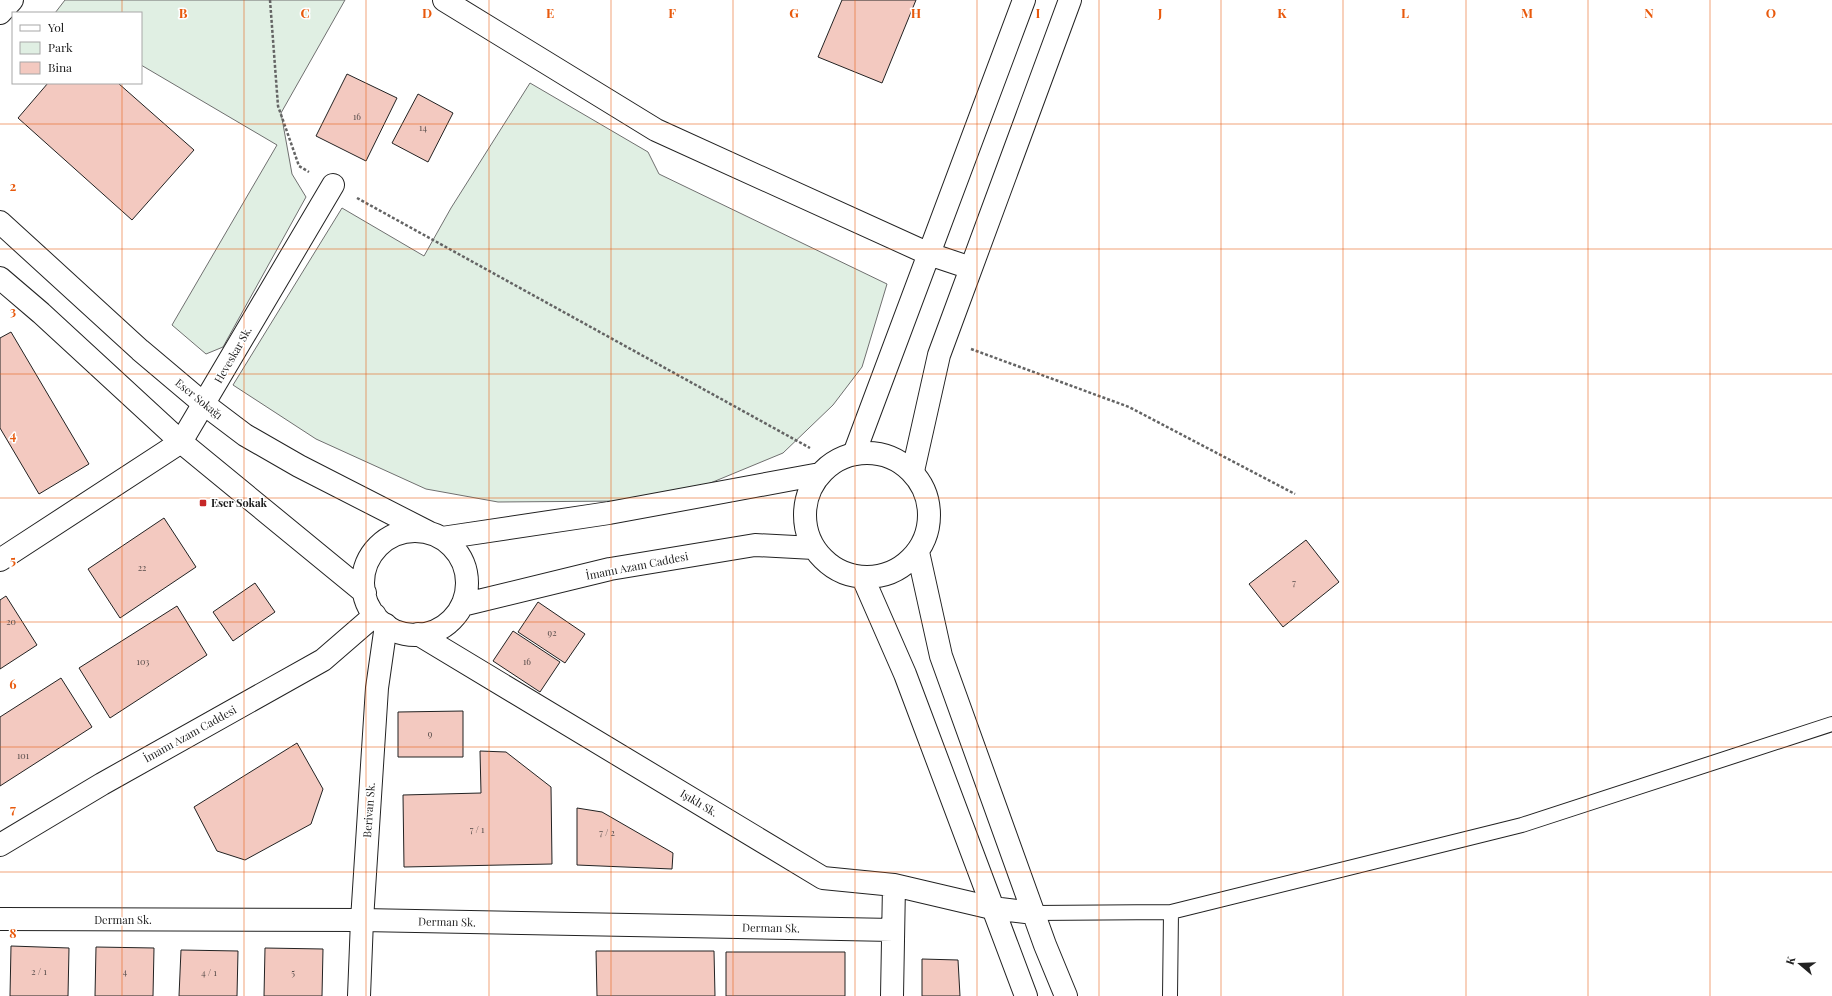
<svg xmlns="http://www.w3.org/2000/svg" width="1832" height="996" font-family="'Playfair Display',serif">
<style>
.green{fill:#e0efe3;stroke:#6f6f6f}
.building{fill:#f3c9c0;stroke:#222}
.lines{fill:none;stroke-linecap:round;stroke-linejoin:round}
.lane-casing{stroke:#222;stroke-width:16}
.street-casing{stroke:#222;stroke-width:24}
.secondary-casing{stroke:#222;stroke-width:24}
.path{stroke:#646464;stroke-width:2.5;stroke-dasharray:3 2;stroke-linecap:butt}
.lane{stroke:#fff;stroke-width:14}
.street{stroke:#fff;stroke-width:22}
.secondary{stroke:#fff;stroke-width:22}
.grid{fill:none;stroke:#e8590c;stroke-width:1;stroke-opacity:0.55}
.poi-dot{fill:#c62828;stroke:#fff;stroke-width:1.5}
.labels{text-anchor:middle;stroke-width:3;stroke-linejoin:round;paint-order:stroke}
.number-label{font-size:9px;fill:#564c4a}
.street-label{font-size:11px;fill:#222;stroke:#fff}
.poi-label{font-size:11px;font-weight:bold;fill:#222;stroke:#fff;text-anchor:start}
.grid-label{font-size:13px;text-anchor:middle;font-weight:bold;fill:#e8590c;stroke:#fff;stroke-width:3;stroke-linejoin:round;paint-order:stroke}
</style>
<rect width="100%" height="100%" fill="#fff"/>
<path class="green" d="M65 0H345L281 113 292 174 306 197 223 347 206 354 172 325 277 145 141 65V13H55Z
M530 83 648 152 659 174 887 284 862 367 833 405 783 453 708 484 626 501 498 502 426 489 316 439 233 385 342 208 424 256 451 208Z"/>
<path class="building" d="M842 0H916L882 83 818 57Z
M347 74 397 98 366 161 316 136Z
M48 83H118L194 150 132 220 18 118Z
M418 94 453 113 428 162 392 143Z
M11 332 89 464 39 494 0 428V338Z
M164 518 196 567 120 618 88 569Z
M1306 540 1339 582 1283 627 1249 584Z
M255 583 275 612 233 641 213 612Z
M6 596 37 645 0 669V600Z
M538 602 585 634 565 663 518 632Z
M177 606 207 655 110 718 79 668Z
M513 631 560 662 540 692 493 661Z
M61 678 92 727 0 786V717Z
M463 711V757H398V712Z
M297 743 323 789 311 824 245 860 217 851 194 807Z
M480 751 506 752 551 787 552 864 404 867 403 795 481 793Z
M577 808 602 812 673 853 672 869 577 865Z
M11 946 69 948 68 996H10Z
M96 947 154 948 153 996H95Z
M265 948 323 949 322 996H264Z
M181 950 238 951 237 996H179Z
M596 951H714L715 996H597Z
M726 952H845V996H726Z
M922 959 958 960 960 996H922Z"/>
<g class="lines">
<g class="lane-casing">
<path id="lane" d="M1034 913 1171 912 1522 825 1832 724
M1170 996 1171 912"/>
</g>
<g class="street-casing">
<path id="street" d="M444 0 656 130 929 254 971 268
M0 13 12 0
M854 454 1024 0
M913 471 939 355 1070 0
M0 560 181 442 333 185
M418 634 823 878 894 885 992 908
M0 919 362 920 893 930
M359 996 362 920 377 688 386 625
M892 996 894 885"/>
</g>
<g class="secondary-casing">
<path id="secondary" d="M0 222 140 350 204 404 245 435 299 466 428 532
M0 278 41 313 181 442 365 593
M805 515a62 62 0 1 1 124 0a62 62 0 1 1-124 0Z
M363 583a52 52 0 1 1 104 0a52 52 0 1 1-104 0Z
M442 538 609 513 820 474
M918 552 941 656 1045 945 1066 996
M863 578 905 674 1026 996
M462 605 610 569 755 545 814 548
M0 845 102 784 323 660 375 615
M992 908 1034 913"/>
</g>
<path class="path" d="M270 0 278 106 299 166 309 172
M357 198 810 448
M971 349 1129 407 1295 494"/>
<use href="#lane" class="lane"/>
<use href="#street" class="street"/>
<use href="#secondary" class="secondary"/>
</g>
<path class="grid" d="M122 0V13M244 0V996M366 0V996M489 0V996M611 0V996M733 0V996M855 0V996M977 0V996M1099 0V996M1221 0V996M1343 0V996M1466 0V996M1588 0V996M1710 0V996M122 83V996M0 124H1832M0 249H1832M0 374H1832M0 498H1832M0 622H1832M0 747H1832M0 872H1832"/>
<rect class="poi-dot" x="199" y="499" width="8" height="8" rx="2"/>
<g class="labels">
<g class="number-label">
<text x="357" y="120">16</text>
<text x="423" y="131">14</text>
<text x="142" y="571">22</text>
<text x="1294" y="586">7</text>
<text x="11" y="625">20</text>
<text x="552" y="636">92</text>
<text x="143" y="665">103</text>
<text x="527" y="665">16</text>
<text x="430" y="737">9</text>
<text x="23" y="759">101</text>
<text x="477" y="833">7 / 1</text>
<text x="607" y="836">7 / 2</text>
<text x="39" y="975">2 / 1</text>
<text x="125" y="975">4</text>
<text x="209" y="976">4 / 1</text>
<text x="293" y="976">5</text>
</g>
<g class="street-label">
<text transform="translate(233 355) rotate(-60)" y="4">Heveskar Sk.</text>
<text transform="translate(199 399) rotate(39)" y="4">Eser Sokağı</text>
<text transform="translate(637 566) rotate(-11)" y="4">İmamı Azam Caddesi</text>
<text transform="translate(190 734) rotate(-29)" y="4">İmamı Azam Caddesi</text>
<text transform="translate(699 803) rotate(31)" y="4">Işıklı Sk.</text>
<text transform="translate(369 810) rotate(-86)" y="4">Berivan Sk.</text>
<text x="123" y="924">Derman Sk.</text>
<text transform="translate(447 922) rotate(1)" y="4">Derman Sk.</text>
<text transform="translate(771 928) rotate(1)" y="4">Derman Sk.</text>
</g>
<g class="poi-label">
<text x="211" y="507">Eser Sokak</text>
</g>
</g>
<g class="grid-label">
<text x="183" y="18">B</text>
<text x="305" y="18">C</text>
<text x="427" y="18">D</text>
<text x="550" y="18">E</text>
<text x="672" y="18">F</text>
<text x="794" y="18">G</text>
<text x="916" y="18">H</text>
<text x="1038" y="18">I</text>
<text x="1160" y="18">J</text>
<text x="1282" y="18">K</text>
<text x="1405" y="18">L</text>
<text x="1527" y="18">M</text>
<text x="1649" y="18">N</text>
<text x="1771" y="18">O</text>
<text x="13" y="191">2</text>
<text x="13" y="316">3</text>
<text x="13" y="440">4</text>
<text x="13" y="565">5</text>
<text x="13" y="689">6</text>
<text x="13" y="814">7</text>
<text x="13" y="938">8</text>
</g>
<rect x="12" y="12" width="130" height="72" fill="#ffffff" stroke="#a7a7a7"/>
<rect x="20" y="25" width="20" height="6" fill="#ffffff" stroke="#a7a7a7"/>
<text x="48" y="32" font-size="12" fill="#222222">Yol</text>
<rect x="20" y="42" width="20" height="12" fill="#e0efe3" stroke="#a7a7a7"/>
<text x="48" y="52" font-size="12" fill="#222222">Park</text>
<rect x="20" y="62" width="20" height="12" fill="#f3c9c0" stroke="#a7a7a7"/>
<text x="48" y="72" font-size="12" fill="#222222">Bina</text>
<g transform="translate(1800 964) rotate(289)" stroke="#ffffff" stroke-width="3" paint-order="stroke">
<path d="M0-3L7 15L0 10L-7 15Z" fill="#222222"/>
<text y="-6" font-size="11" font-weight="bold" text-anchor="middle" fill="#222222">K</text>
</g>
</svg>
